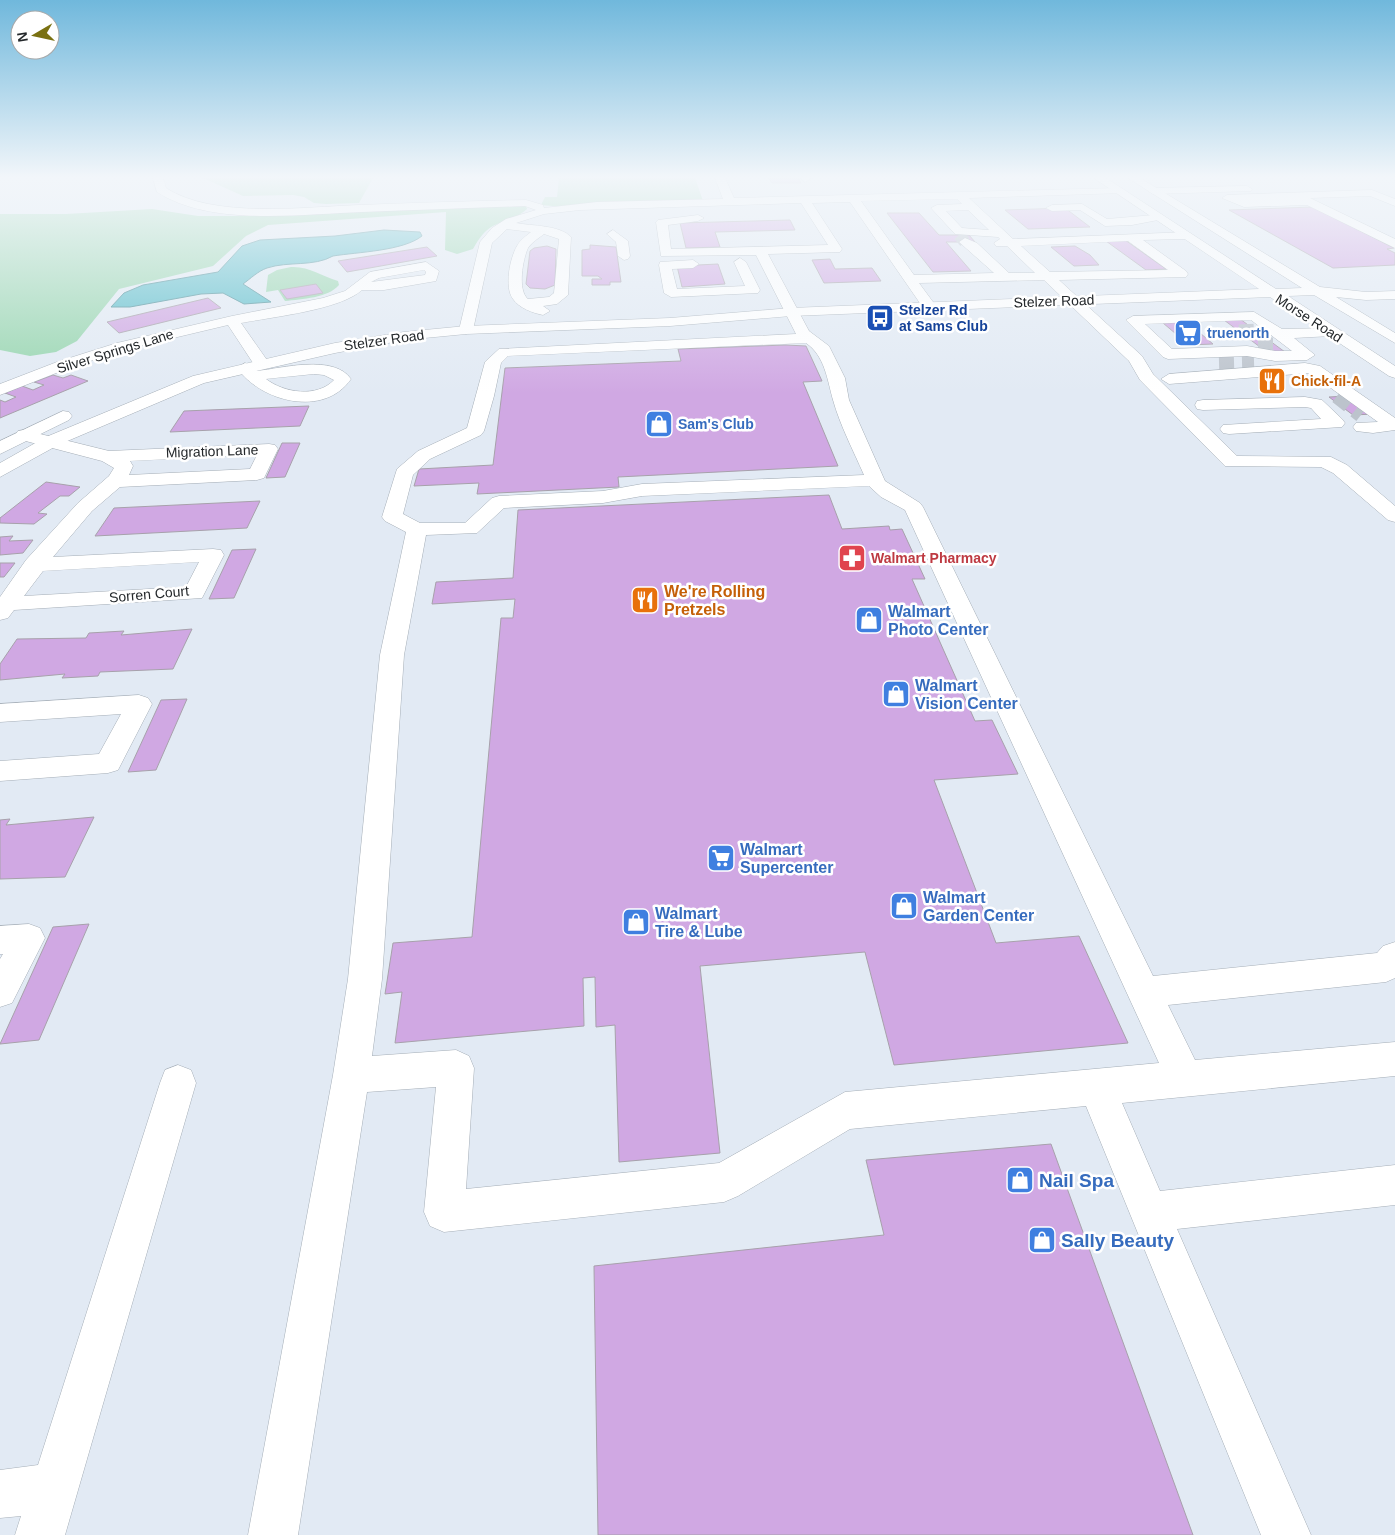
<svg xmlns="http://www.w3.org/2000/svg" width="1395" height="1535" font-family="Helvetica,sans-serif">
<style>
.green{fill:#99d6b1}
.water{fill:#5dbecb;stroke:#4c919b}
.building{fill:#d0a8e3;stroke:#a7a1ab}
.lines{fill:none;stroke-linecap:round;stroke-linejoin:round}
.minor-tunnel-far1{stroke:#bcc3cc;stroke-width:12;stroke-dasharray:12 5.5;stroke-linecap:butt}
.minor-tunnel{stroke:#bcc3cc;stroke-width:15;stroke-dasharray:15 8;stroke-linecap:butt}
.minor-casing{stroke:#a5aeb7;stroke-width:1}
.major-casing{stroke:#a5aeb7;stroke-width:1}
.minor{fill:#fff;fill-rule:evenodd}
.major{fill:#fff;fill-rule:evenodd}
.labels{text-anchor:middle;stroke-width:5;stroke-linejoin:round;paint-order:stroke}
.far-street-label{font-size:14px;fill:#24282b;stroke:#fff}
.far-transit-label{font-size:14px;font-weight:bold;fill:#164399;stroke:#fff;text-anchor:start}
.far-shop-label{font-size:14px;font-weight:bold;fill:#366cbe;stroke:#fff;text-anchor:start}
.far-food-label{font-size:14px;font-weight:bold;fill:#c56008;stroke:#fff;text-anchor:start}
.far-health-label{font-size:14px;font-weight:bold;fill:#be3a42;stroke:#fff;text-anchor:start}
.food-label{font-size:16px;font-weight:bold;fill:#c56008;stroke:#fff;text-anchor:start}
.shop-label{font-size:16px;font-weight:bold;fill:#366cbe;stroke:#fff;text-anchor:start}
.near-shop-label{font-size:19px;font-weight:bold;fill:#366cbe;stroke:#fff;text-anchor:start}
</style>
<rect width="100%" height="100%" fill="#e2eaf4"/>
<path class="green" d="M203 178H373L359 203 326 204 314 203 304 197 293 195 243 196Z
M559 178H695L703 201 564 207 541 205 545 197H557Z
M526 206 527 209C504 229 492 214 473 249L457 254 445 250 446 212 268 225 246 236 213 266 119 289 77 341 56 352 30 356 0 350V214H66L152 209 198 216H238Z
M291 267C309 266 321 276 338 281L339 285C328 298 302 299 285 301L278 290 266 292 268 275 277 270Z"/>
<path class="water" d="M384 230 420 232 422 236C403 251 358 252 333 256 314 267 288 261 267 268 258 271 250 279 243 284L271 302 244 304 223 293 201 294 130 307H111L124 293 143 285 218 272 242 246 260 240 335 236Z"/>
<path class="building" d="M769 178H798L801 183H772Z
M1313 207 1394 248 1387 249 1395 253V265L1333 268 1229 210Z
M1065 208 1090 227 1028 229 1005 210Z
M887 213H919L939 235H969L975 242H946L971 271 933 272Z
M790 220 795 230 715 232 720 247 686 248 680 223Z
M1125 240 1166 269 1146 270 1106 241Z
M590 245 616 247 621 282H610V285H592V279H602L598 276H582V250L590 249Z
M547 246 556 249 555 285 545 289 530 288 526 284 530 251 534 248Z
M1075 246 1090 255 1099 265 1074 266 1051 247Z
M427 247 437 256 347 272 338 261Z
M830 259 835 269 872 268 881 281 824 283 812 260Z
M718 264 725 284 682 287 677 266Z
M316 284 323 293 287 299 280 290Z
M208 298 221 308 119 333 107 322Z
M1240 319 1285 352 1268 353 1224 320Z
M1187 322 1213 344 1189 345 1163 323Z
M786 345 806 346 822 381 803 382 838 466 618 477 619 487 477 494 479 483 414 486 419 469 493 465 505 368 681 361 678 349Z
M53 375 63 378 71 375 88 381 0 418V400L5 402 16 397 5 393 22 386 33 390 44 385 34 382Z
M1348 396 1374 414 1353 415 1329 397Z
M309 406 300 426 170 432 184 411Z
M282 443H300L285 477 266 478Z
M46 482 80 487 69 496H60L38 513 47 514 34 524 0 523V518Z
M829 495 842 529 889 526 890 530 902 529 925 579H912L975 721 992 720 1018 774 934 780 996 943 1079 936 1128 1043 894 1065 865 952 700 966 720 1153 619 1162 615 1025 596 1027 595 977 583 978 584 1026 395 1043 402 992 385 994 393 943 472 937 501 618H513L515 599 432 604 436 582 513 578 518 510Z
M260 501 247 528 95 536 114 508Z
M13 536 9 541 33 540 23 553 0 555V537Z
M256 549 234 598 209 599 232 550Z
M0 563H15L4 577H0Z
M192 629 173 669 100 672 98 676 62 678 65 674 0 680V664L17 639 86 638 89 633 124 631 121 635Z
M187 699 156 770 128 772 161 700Z
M94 817 65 877 0 879V820L10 819 6 825Z
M89 924 39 1040 0 1044 53 927Z
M1051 1144 1193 1535H598L594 1266 884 1235 866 1160Z"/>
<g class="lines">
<path class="minor-tunnel-far1" d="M959 235 965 242"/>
<path class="minor-tunnel" d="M1239 332 1256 331
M1258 345H1275
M1219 362 1254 361
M1337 396 1361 415"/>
<g class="minor-casing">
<path id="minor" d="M153 178H163L166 188C214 219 303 207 359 205 415 203 470 201 526 200L543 205 544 208 597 202 723 199 715 178H725L734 198 1119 188 1123 189V193L969 198 1013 239 1188 232V238L1184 239 1143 240 1186 271 1188 274 1186 277 1059 280 1142 356 1153 374 1237 456 1331 457 1347 465 1395 506V522L1388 520 1333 473 1321 467 1225 466 1140 380 1129 361 1044 280 919 283 936 306 934 309H924L850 202 812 203 842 249 840 252 768 254 809 331 829 346 845 378 849 400 885 481 920 503 923 507 1153 976 1377 953 1383 946 1395 942V978L1386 982 1168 1005 1195 1060 1395 1042V1076L1122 1103 1160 1191 1395 1165V1205L1177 1229 1311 1535H1261L1086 1106 850 1129 738 1196 724 1202 444 1232 430 1226 424 1212 436 1087 367 1092 298 1535H248L333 1075 348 979 380 655 406 532 385 521 382 517 397 469 418 451 467 428 485 362 499 349 796 334 756 255 661 256 656 222 658 220 698 215 704 218 698 221 668 225 671 249 828 245 801 203 580 210 544 214 516 223C532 226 560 225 571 237L568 295 557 304 543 306 550 311 543 315C533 313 519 308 513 299 504 287 510 258 517 246 520 240 526 236 531 232L507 229 492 243 473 330 466 334 459 330 480 242 492 228 506 219 536 210 525 206C471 208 416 210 362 212 300 214 211 227 157 192ZM957 199 962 204 937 205 931 208 955 234 998 237 1000 239 994 243 996 246H1007L1035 273H1009L977 243 965 238 959 242 994 273 914 275 861 201ZM965 210H968L989 230 962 228 946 211ZM544 234 559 239 554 293 549 297 528 299C517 290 523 259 528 248 532 242 539 238 544 234ZM1128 241 1168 270 1050 272 1021 246ZM806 343C825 356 827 379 833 400 840 425 853 450 864 475L642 484 603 491 499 496 492 498 465 523H420L403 514 413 475 430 459 481 435 484 431 494 396 501 363 508 356ZM869 486 881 497 905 510 1159 1063 845 1092 719 1163 466 1189 474 1068 469 1056 456 1050 372 1056 382 979 404 655 426 535 477 533 504 508 603 503 642 496Z
M800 178H810V179L805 182Z
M1247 186 1252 189 1251 191 1153 194 1148 191 1153 188Z
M1372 190 1395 199V206L1370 196 1310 198 1395 239V248L1307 205 1244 207 1222 198 1227 195Z
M1082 204 1107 219 1154 215 1160 218 1158 220 1132 225 1105 226 1080 210 1052 211 1046 208 1052 205Z
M613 230 628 241 630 256 628 259 624 260 618 256 616 242 607 234Z
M740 258 746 262 760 290 758 293 671 297 664 293 659 265 660 262 693 260 699 264 693 268 672 269 677 289 745 286 734 262Z
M426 262 439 271 436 281 384 290H362C340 310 272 317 241 323L269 363 267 366H255L228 325 127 349 69 368 0 395V384L57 362 117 343 232 316 323 298 345 291 370 272ZM424 270 426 272 425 275 371 282 379 278Z
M1254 312 1282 329 1331 328 1338 332 1331 336 1294 338 1315 355 1307 360 1275 361 1247 356 1168 359 1163 357 1126 320 1133 316ZM1251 320 1292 351H1275L1247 346 1172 349 1145 324Z
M245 363 251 365 257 371C282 368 334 354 351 379 324 418 261 402 237 368ZM314 374 324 375 334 380C317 398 284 393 266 379Z
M1305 363 1320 366 1395 418V430L1373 433 1356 431 1353 427 1356 423 1378 422 1310 373 1169 384 1161 379 1169 374Z
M1305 397 1322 400 1342 419 1345 423 1342 427 1229 434 1223 433 1220 429 1223 425 1321 419 1311 408 1305 407 1203 410 1197 409 1195 405 1197 401 1203 400Z
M24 430 109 451 269 444 275 445 278 449 264 478 257 480 120 487 92 511 53 557 213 549 221 550 224 555 202 598 14 610 8 618 0 620V597L26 560 78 503 109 476 114 468 102 461 18 439 15 435 18 431ZM257 455 250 469 129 475 133 466 130 461ZM199 562 186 587 24 596 43 571Z
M139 695 148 698 152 704 118 770 108 773 0 781V761L99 754 121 714 0 722V704Z
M29 924 40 928 45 938 12 1003 0 1007V959L3 954H0V926Z
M178 1065 191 1070 196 1083 65 1535H15L21 1516 0 1518V1470L38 1465 160 1083 165 1070Z"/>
</g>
<g class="major-casing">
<path id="major" d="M1094 178H1106L1276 289 1302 288 1128 178H1140L1320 287 1366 292 1395 291V299L1366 300 1336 297 1395 333V343L1314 295 1288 296 1395 366V378L1389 376 1270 297 791 316 670 326 466 334 404 340 335 353 204 383 58 445 0 477V463L46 437 193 376 335 343 404 332 466 326 670 318 791 308 1259 289Z
M63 411 69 412 72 416 69 420 0 454V441Z"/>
</g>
<use href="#minor" class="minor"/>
<use href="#major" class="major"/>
</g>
<linearGradient id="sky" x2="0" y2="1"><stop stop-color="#70b8dc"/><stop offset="0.45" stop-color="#f2f6fa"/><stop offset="1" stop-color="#f2f6fa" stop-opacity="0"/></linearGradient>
<rect width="1395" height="393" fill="url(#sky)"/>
<defs>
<g id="bus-square" transform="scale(1.4375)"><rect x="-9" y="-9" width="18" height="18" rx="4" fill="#1a4fb4" stroke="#fff"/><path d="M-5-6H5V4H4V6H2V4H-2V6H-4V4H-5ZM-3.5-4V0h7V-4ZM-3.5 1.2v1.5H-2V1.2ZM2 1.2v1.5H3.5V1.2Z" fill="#fff"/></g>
<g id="supermarket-square" transform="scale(1.4375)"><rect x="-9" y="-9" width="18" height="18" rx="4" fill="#3f7fe0" stroke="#fff"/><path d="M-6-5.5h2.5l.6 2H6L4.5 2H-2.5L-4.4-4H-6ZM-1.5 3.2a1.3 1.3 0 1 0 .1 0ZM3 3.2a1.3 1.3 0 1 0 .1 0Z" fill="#fff"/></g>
<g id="restaurant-square" transform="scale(1.4375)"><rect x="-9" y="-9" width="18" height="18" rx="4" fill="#e8710a" stroke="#fff"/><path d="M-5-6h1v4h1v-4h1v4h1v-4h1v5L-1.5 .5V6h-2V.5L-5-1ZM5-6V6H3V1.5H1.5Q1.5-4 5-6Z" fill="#fff"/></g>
<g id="shop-square" transform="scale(1.4375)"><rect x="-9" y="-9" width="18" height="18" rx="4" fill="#3f7fe0" stroke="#fff"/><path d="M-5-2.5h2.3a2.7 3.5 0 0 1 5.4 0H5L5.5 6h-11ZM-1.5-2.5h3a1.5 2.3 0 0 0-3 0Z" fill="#fff"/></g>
<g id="pharmacy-square" transform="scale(1.4375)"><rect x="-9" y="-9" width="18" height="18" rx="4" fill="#e0444e" stroke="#fff"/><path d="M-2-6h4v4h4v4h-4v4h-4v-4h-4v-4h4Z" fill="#fff"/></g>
</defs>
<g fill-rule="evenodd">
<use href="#bus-square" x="880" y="318"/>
<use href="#supermarket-square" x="1188" y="333"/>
<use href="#restaurant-square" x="1272" y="381"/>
<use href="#shop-square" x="659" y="424"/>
<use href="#pharmacy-square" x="852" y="558"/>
<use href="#restaurant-square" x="645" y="600"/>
<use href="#shop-square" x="869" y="620"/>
<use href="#shop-square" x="896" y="694"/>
<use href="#supermarket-square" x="721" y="858"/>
<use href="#shop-square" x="904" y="906"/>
<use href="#shop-square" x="636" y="922"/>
<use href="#shop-square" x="1020" y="1180"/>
<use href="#shop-square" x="1042" y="1240"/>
</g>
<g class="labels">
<g class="far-street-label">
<text transform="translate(1054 301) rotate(-2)" y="5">Stelzer Road</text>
<text transform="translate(1309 318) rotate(33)" y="5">Morse Road</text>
<text transform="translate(384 340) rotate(-8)" y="5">Stelzer Road</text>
<text transform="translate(115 351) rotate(-17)" y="5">Silver Springs Lane</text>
<text transform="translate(212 451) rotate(-2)" y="5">Migration Lane</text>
<text transform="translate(149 594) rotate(-5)" y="5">Sorren Court</text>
</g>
<g class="far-transit-label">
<text x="899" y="315">Stelzer Rd<tspan x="899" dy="16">at Sams Club</tspan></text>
</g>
<g class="far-shop-label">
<text x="1207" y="338">truenorth</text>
<text x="678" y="429">Sam's Club</text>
</g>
<g class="far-food-label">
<text x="1291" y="386">Chick-fil-A</text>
</g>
<g class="far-health-label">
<text x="871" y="563">Walmart Pharmacy</text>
</g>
<g class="food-label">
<text x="664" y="597">We're Rolling<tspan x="664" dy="18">Pretzels</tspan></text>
</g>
<g class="shop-label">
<text x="888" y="617">Walmart<tspan x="888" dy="18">Photo Center</tspan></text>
<text x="915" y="691">Walmart<tspan x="915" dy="18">Vision Center</tspan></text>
<text x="740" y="855">Walmart<tspan x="740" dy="18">Supercenter</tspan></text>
<text x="923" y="903">Walmart<tspan x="923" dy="18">Garden Center</tspan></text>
<text x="655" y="919">Walmart<tspan x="655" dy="18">Tire &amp; Lube</tspan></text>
</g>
<g class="near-shop-label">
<text x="1039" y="1187">Nail Spa</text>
<text x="1061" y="1247">Sally Beauty</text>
</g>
</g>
<g transform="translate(35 35) rotate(261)"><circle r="24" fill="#ffffff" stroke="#a7a9aa"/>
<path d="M0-4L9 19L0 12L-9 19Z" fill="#7a7111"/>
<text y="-8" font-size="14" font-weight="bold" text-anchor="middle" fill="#24282b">N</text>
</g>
</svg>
